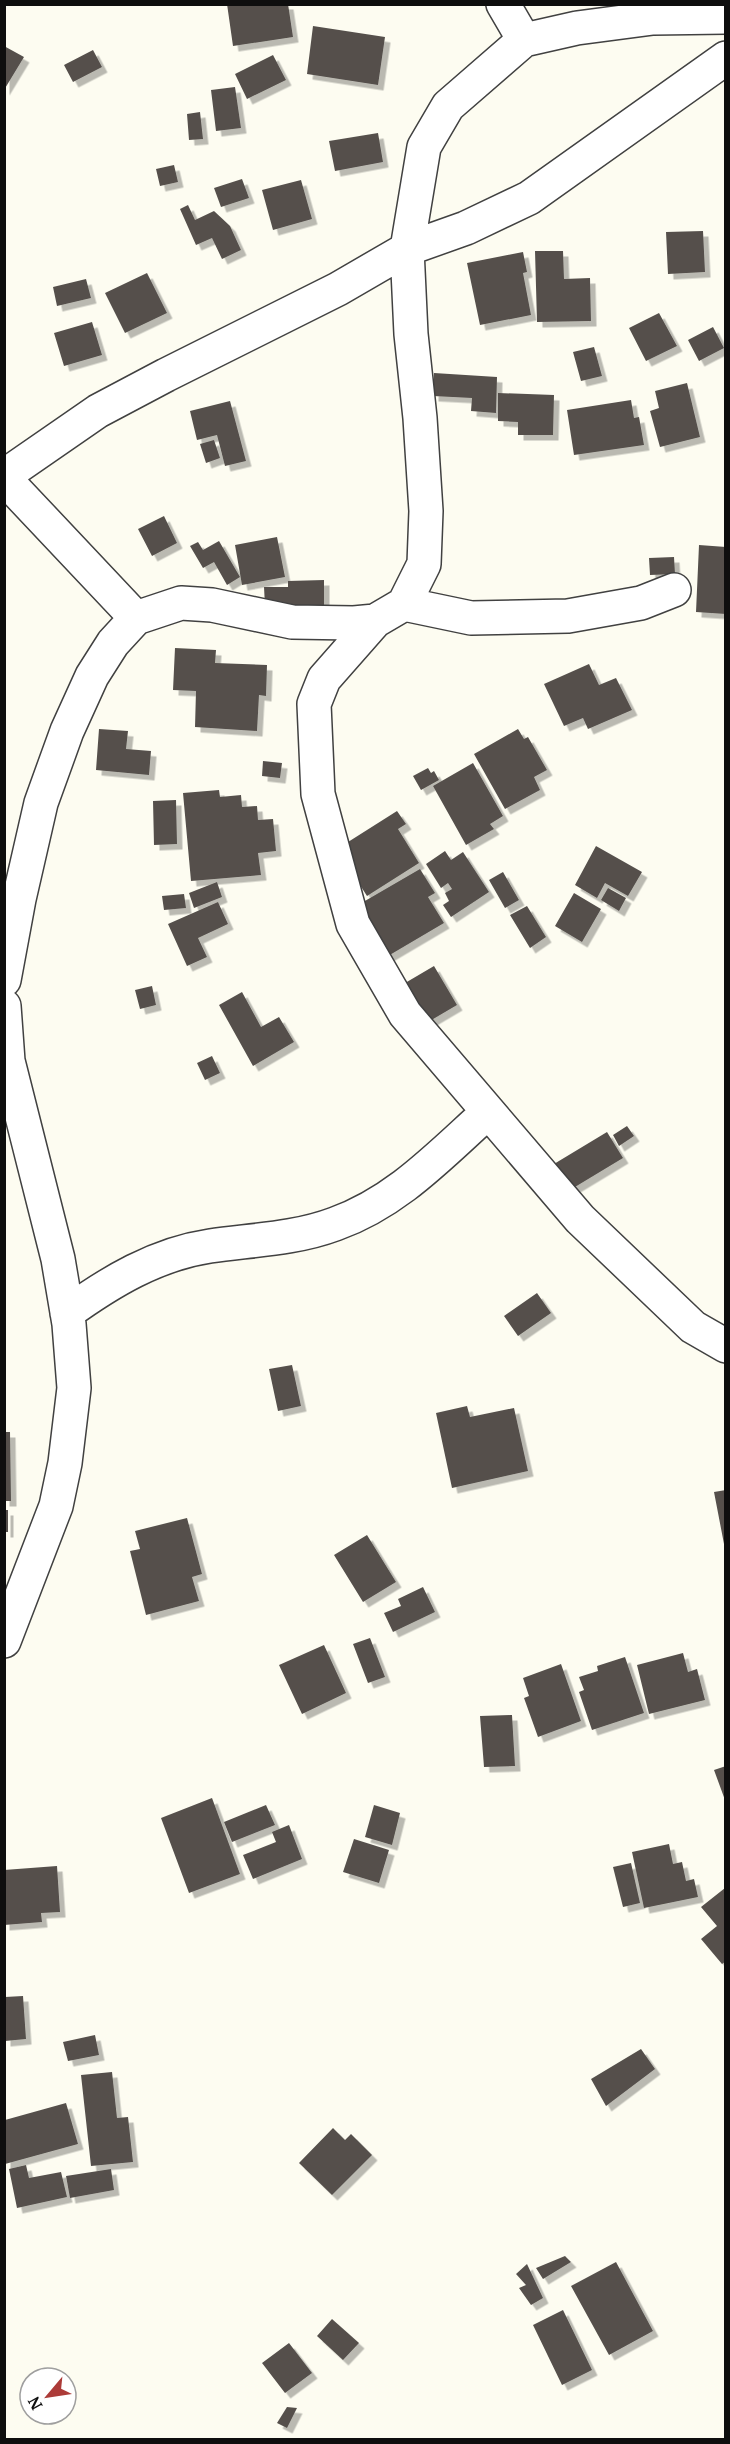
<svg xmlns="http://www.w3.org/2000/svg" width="730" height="2444" font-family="'PT Serif',serif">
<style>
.building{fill:#55504c;filter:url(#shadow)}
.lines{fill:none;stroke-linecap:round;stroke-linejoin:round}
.minor-casing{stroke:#414141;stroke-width:36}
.minor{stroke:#fff;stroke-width:33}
</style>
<defs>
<filter id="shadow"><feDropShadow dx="5.5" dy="5.5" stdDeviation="0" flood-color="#0004"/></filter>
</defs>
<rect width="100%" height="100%" fill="#fdfcf1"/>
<path class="building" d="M227 4H288L293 37 233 46Z
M313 26 385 37 378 85 307 74Z
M4 46 24 57 4 90Z
M93 50 102 67 73 82 64 65Z
M273 55 286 80 247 99 235 74Z
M235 87 241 128 216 131 211 90Z
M200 112 203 139 189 140 187 114Z
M378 133 383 162 335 171 329 141Z
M174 165 178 182 160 186 156 169Z
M242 179 249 198 221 207 214 188Z
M301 180 312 219 273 230 262 190Z
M188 205 195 220 214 211 230 226 241 250 222 259 212 238 196 245 180 209Z
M703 231 705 272 668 274 666 232Z
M535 251H563L564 279 590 278 591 321 537 322Z
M523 252 527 272 523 273 531 315 480 325 467 263Z
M147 273 167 313 125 333 105 293Z
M86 279 91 298 57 306 53 287Z
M659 313 677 346 646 361 629 328Z
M92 322 102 355 64 366 54 333Z
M713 327 724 348 699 361 688 340Z
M594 347 602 376 581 381 573 352Z
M434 373 497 377 496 413 471 411 472 398 433 396Z
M687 383 700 437 660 447 650 411 659 408 655 391Z
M498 393 554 395 553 435H518V422L498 421Z
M631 400 634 418 639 417 644 445 574 455 567 410Z
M230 401 246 461 225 466 217 435 197 440 190 411Z
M214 440 220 458 206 463 200 444Z
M164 516 177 543 152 556 138 529Z
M277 537 285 577 242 585 235 545Z
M219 541 240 577 227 585 214 562 203 568 190 546 198 542 203 550Z
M699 545 726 547V614L696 612Z
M674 557 675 574 650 575 649 558Z
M324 580V606H265L264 587H288V581Z
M175 648 216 650 215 663 267 665 266 696 259 695 257 731 195 727 196 691 173 690Z
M589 664 599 685 616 678 632 710 588 729 583 718 564 726 544 684Z
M99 729 128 731 126 749 151 751 149 775 96 770Z
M518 729 524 739 528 737 547 770 534 777 540 790 505 809 474 754Z
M263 761 282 763 280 778 262 776Z
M473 763 503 816 490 824 494 829 466 845 433 786Z
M428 768 431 773 434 771 439 780 421 790 413 776Z
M219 790 220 797 241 795 242 807 257 806 258 820 273 819 276 851 258 853 261 875 191 881 183 793Z
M176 800 177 844 154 845 153 801Z
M397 811 406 824 398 829 419 863 367 896 337 849Z
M596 846 642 872 628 896 605 883 597 898 575 885Z
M445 851 451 860 463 852 489 892 451 917 443 905 449 901 445 893 452 889 448 883 441 888 426 864Z
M420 869 435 893 428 897 444 923 388 956 358 905Z
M503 872 519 900 505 908 489 880Z
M217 882 222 897 194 908 189 893Z
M608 888 626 898 619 911 601 900Z
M574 893 601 909 582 942 555 926Z
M184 894 186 908 164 910 162 896Z
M218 902 228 924 198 938 207 957 187 966 168 924Z
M527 906 546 937 530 948 510 915Z
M434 966 457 1005 423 1025 400 986Z
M152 986 156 1005 140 1009 135 990Z
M242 992 261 1027 279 1017 294 1042 253 1066 219 1005Z
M212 1056 220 1073 205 1080 197 1063Z
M627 1126 634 1136 619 1146 613 1135Z
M607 1132 623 1158 565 1193 549 1167Z
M537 1293 551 1313 518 1336 504 1316Z
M292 1365 301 1406 278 1411 269 1369Z
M467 1406 470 1417 514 1408 528 1471 452 1488 436 1413Z
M4 1432H10L11 1501H4Z
M726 1490V1544H724L714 1492Z
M5 1510H8V1532H5Z
M187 1518 202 1574 192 1577 199 1601 146 1615 130 1551 140 1549 135 1531Z
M367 1535 396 1582 363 1602 334 1555Z
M423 1587 435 1612 393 1632 384 1613 401 1606 398 1599Z
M370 1638 385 1677 368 1683 353 1644Z
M324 1645 346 1693 302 1714 279 1665Z
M683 1653 688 1672 697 1669 705 1700 649 1714 637 1665Z
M625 1657 644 1713 592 1730 579 1692 584 1690 579 1677 598 1671 597 1666Z
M561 1664 581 1721 538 1737 524 1698 529 1696 523 1678Z
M512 1715 515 1766 484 1767 480 1716Z
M726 1766V1799L725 1800 714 1770Z
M212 1798 240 1874 189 1893 161 1818Z
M266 1805 275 1825 232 1842 224 1822Z
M374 1805 400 1813 392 1845 365 1837Z
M289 1825 302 1859 253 1879 243 1855 276 1842 272 1832Z
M354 1839 389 1850 379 1883 343 1872Z
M669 1844 673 1864 682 1862 686 1881 694 1879 698 1897 644 1908 632 1852Z
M631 1863 640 1903 623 1907 613 1867Z
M57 1866 60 1912 41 1913 42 1922 4 1925V1870Z
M725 1888 726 1961 722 1964 701 1939 717 1926 701 1907Z
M23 1996 26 2039 5 2041V1997Z
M95 2035 99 2055 68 2061 63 2042Z
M641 2049 655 2069 606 2106 591 2079Z
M112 2072 117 2118 128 2117 133 2162 91 2166 81 2075Z
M66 2103 78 2144 5 2164V2120Z
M333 2128 345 2140 351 2134 372 2155 332 2195 299 2163Z
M26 2165 29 2178 61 2172 67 2197 17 2208 9 2169Z
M111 2169 114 2190 70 2198 66 2176Z
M565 2256 571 2262 543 2279 536 2268Z
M616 2262 653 2331 609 2355 571 2286Z
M527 2264 543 2298 531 2305 519 2288 526 2285 516 2274Z
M563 2310 592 2370 562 2385 533 2325Z
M332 2319 359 2343 343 2360 317 2336Z
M289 2343 312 2373 285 2393 262 2363Z
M287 2407 297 2408 287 2428 277 2423Z"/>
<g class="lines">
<g class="minor-casing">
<path id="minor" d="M503 4 524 40
M4 476 98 411 166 375 338 289 407 249 466 228 529 198 726 58
M4 478 136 618
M404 604 471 618 568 616 641 603 674 590
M375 621 324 679 314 704 318 794 353 924 405 1014 580 1219 693 1327 726 1346
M4 980 19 899 41 803 67 731 92 676 113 643 136 618 181 603 212 605 292 622 354 623 375 621 404 604 424 564 426 511 420 418 411 334 407 249 424 147 448 106 524 40 577 28 653 18 726 17
M4 1006 8 1061 58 1259 69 1324 74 1388 65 1463 56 1506 4 1641
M67 1313C110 1282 156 1254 210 1246 252 1240 295 1239 335 1224 397 1202 440 1155 488 1112"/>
</g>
<use href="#minor" class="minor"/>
</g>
<rect width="730" height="2444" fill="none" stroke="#0e0e0e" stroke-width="12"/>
<g transform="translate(48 2396) rotate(241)"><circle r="28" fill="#ffffff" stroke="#9f9f9f" stroke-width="1.5"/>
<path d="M0-4.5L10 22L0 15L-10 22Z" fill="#ac3b38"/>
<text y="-9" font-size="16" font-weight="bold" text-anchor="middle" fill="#0e0e0e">N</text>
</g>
</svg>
